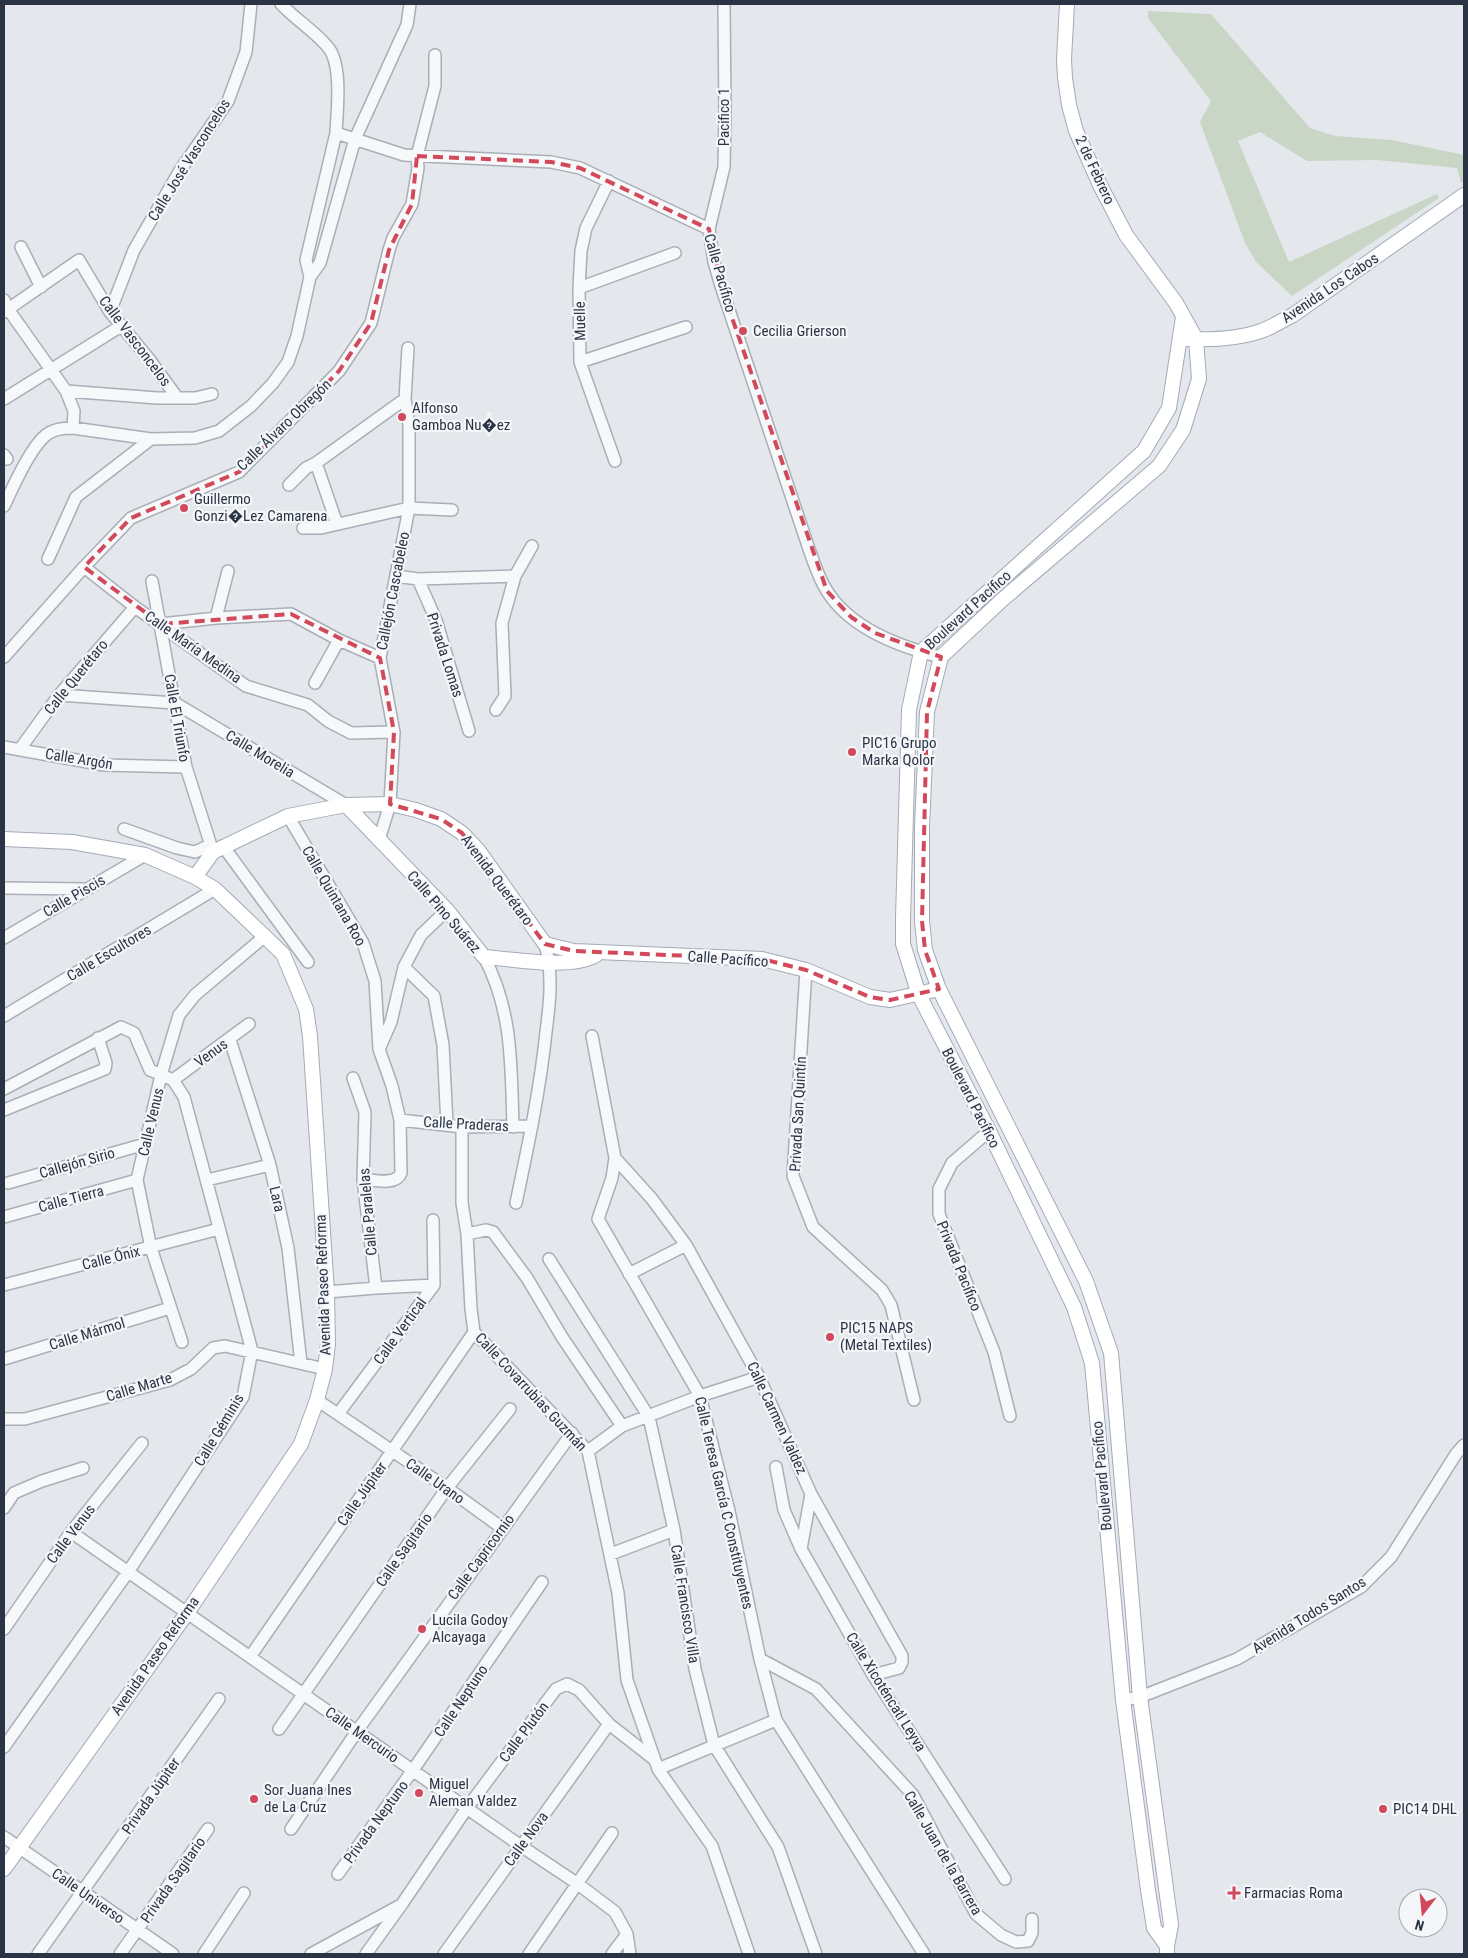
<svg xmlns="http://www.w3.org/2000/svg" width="1468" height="1958" font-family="'Roboto Condensed',sans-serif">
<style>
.green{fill:#c9d6c5}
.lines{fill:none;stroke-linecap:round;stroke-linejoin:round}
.minor-casing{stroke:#a9aeb7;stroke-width:14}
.major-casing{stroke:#a3abb8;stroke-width:16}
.minor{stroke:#f7f8fa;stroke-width:11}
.major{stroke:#fff;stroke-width:14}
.marked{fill:none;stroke:#d1495b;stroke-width:4;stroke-dasharray:10 6;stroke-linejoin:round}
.poi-dot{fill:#d1495b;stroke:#f4f6f9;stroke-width:2}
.labels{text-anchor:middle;stroke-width:4.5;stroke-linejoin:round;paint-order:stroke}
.street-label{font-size:15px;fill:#2b3445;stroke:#f4f6f9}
.poi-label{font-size:15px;fill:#2b3445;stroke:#f4f6f9;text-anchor:start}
</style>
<rect width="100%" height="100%" fill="#e4e7ec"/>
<path class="green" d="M1148 11 1211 14 1310 128 1335 136 1392 140 1464 155V181L1461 183 1457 168 1377 160 1307 161 1260 132 1238 141 1289 262 1437 194 1439 198 1292 296 1256 262 1245 243 1200 122 1211 101 1148 18Z"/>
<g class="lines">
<g class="minor-casing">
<path id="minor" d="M281 4C295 19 313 30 327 46 343 63 337 111 336 133L404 155 551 162 580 168 709 229
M724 4 725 115 724 167 709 229 714 262 721 286 810 552C815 565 819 579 827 591 850 628 900 647 941 657
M609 181 586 228 581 251 579 288 580 362 615 461
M21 247 41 287
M310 277 306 260 336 133
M579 288 675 253
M4 300 8 309 66 391 74 411 73 428
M4 312 79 260 110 312 149 359 176 396
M110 312 134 250 179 172 228 101 246 52 251 4
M580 362 686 327
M66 391 157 398H195L212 394
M4 399 121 326
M4 455 7 459
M316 463 337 524
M289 485 306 468 316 463 405 399
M4 506C13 487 30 448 46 435 53 429 64 428 73 428L151 439 195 438 219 431 251 406 273 383 288 362 297 336 310 277 320 263 355 139 407 25 410 4
M303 528H321L409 508 452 510
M48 559 76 497 151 439
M84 567 135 607 246 686 308 705 328 721 351 733 394 732
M396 576 418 579 515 576
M418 579 436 620 469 731
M152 581 186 767 213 852
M216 618 228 571
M161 624 216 618 291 614 339 640 380 658
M4 657 84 567 131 518 239 472 339 371 371 323 389 250 393 238 412 204 418 168 417 156 435 86V55
M315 683 339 640
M59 695 175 703 346 805
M496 710 505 696 502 623 515 576 532 546
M4 747 104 765 186 767
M20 749 59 695 135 607
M288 816 363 943 375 981 379 1049 392 1086 400 1120 401 1173C396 1186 374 1180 363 1179
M124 829 177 848 195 852 210 845
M379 840 390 804 394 732 380 658 409 508V425L405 399 408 348
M223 846 308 962
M4 888 87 889
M4 938 145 855
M484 957C513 1011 511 1067 513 1127
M404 967 434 996 443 1045 447 1125
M806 970 793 1176 813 1227 882 1290 891 1305 914 1400
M4 1016 215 889
M592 1036 615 1158 612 1178 598 1219 700 1396 729 1511 760 1659 776 1720 924 1954
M230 1040 270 1165 288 1248 301 1363
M380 1047 391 1022 404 967 421 935 447 910
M353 1078 365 1112 363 1179 376 1288
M173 1080 249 1024
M4 1089 121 1027 134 1033 150 1070 173 1080 184 1097 252 1351 243 1397 128 1572 4 1747
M4 1110 105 1069 106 1063 98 1038
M400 1120 462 1127 532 1126
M462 1127V1203L467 1234 471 1309 474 1332 588 1451 618 1593 627 1680 658 1769 712 1846 749 1954
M989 1131 952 1163 939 1189V1214L994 1352 1010 1416
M615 1158 652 1199 686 1245 759 1377 811 1494 902 1656V1662L899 1668 873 1675
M207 1180 270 1165
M8 1183 145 1144
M516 1203C528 1146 540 1090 546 1032 550 1002 553 974 545 944
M4 1217 137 1180
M433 1220 434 1285
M467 1234 486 1230 493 1232 527 1278 562 1337 622 1426
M549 1259 649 1417 674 1530 695 1669 714 1745 778 1847 816 1954
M629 1274 686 1245
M4 1285 219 1229
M327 1292 376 1288 434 1285
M182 1342 151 1248 137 1180 161 1075 179 1015 195 995 265 936
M4 1359 170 1308
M317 1400 447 1488 502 1528
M338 1414 434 1285
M4 1419H25L170 1380 191 1369 213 1348 225 1346 325 1369
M588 1451 622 1426 700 1396 759 1377
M776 1467 784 1510 801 1549
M811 1494 801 1549 873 1675 1005 1879
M4 1508 14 1493 42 1481 83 1468
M71 1532 521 1846 578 1884 615 1912 627 1934 630 1954
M611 1554 674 1530
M4 1629 71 1532 142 1443
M250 1657 474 1332
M760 1659 816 1689 913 1795 976 1914 1001 1935 1016 1942 1028 1941 1032 1933V1919
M1123 1700 1140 1697 1237 1659 1361 1587 1391 1557 1456 1454 1464 1445
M279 1729 447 1488 510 1409
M658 1769 776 1720
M291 1829 357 1731 572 1433
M4 1837 173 1954
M338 1874 413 1770 542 1582
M38 1954 219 1699
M120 1954 208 1829
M204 1954 244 1893
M311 1954 399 1906
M366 1954 402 1904 467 1808 556 1689 567 1684 579 1690 609 1724 655 1760
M444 1954 609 1724
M529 1954 612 1833
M612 1954 627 1934"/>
</g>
<g class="major-casing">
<path id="major" d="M1067 4 1064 59 1065 78 1069 105 1076 131 1100 185 1126 235 1176 303 1196 339 1199 379 1183 430 1159 466 1003 599 941 657 927 712 922 827V921L925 950 939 989 1086 1281 1111 1353 1140 1697 1171 1925 1167 1946V1954
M1187 339C1212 340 1238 339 1261 331 1272 327 1283 320 1293 315L1464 195
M346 805 447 910 484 957C514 959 571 970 596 955
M4 839 72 842 145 855 195 877 215 889 283 954 306 1009 310 1036 327 1292 328 1344 325 1369 317 1400 301 1444 187 1613 4 1869
M195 877 213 852 288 816 346 805 390 804 416 810 441 819 462 833 478 850 545 944 574 951 762 959 806 970 870 997 890 1000 939 989
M1167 1946 1154 1928 1148 1890 1123 1700 1092 1363 1074 1307 989 1131 919 995 903 944V918L909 710 921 652 1144 451 1169 408 1183 317"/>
</g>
<use href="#minor" class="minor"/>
<use href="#major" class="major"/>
</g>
<path class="marked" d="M417 156 551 162 580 168 709 229 721 286 827 591 851 617 875 633 941 657 927 712 922 921 925 950 939 989 890 1000 870 997 806 970 762 959 574 951 545 944 462 833 441 819 390 804 394 732 380 658 291 614 161 624 84 567 131 518 239 472 339 371 371 323 389 250 412 204Z"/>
<g class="poi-dot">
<circle cx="743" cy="331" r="5"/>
<circle cx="402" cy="417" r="5"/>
<circle cx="184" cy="508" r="5"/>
<circle cx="852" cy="752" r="5"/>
<circle cx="830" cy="1337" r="5"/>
<circle cx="422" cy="1629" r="5"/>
<circle cx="419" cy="1793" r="5"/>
<circle cx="254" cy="1799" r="5"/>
<circle cx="1383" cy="1809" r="5"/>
<path d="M1231.5 1885.5h5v5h5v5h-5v5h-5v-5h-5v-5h5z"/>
</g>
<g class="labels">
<g class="street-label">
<text transform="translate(724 117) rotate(-90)" y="5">Pacifico 1</text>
<text transform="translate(189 160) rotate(-58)" y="5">Calle José Vasconcelos</text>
<text transform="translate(1095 170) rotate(65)" y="5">2 de Febrero</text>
<text transform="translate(720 273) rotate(74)" y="5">Calle Pacífico</text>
<text transform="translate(1330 288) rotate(-34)" y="5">Avenida Los Cabos</text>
<text transform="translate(580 321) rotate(-91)" y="5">Muelle</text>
<text transform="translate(135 341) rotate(53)" y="5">Calle Vasconcelos</text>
<text transform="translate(284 425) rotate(-44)" y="5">Calle Álvaro Obregón</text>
<text transform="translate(393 591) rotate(-79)" y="5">Callejón Cascabeleo</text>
<text transform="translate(968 610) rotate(-42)" y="5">Boulevard Pacífico</text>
<text transform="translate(193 647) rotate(35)" y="5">Calle María Medina</text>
<text transform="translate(445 655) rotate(72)" y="5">Privada Lomas</text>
<text transform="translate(76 677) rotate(-51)" y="5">Calle Querétaro</text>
<text transform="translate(177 718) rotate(80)" y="5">Calle El Triunfo</text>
<text transform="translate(260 754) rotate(31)" y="5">Calle Morelia</text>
<text transform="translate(79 759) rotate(9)" y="5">Calle Argón</text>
<text transform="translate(497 880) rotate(53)" y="5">Avenida Querétaro</text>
<text transform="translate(74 896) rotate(-30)" y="5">Calle Piscis</text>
<text transform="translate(334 896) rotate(60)" y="5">Calle Quintana Roo</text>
<text transform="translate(444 912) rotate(49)" y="5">Calle Pino Suárez</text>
<text transform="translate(109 953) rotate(-31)" y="5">Calle Escultores</text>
<text transform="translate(728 959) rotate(4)" y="5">Calle Pacífico</text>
<text transform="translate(211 1053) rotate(-36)" y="5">Venus</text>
<text transform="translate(971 1098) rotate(63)" y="5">Boulevard Pacífico</text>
<text transform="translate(798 1114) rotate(-87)" y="5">Privada San Quintín</text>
<text transform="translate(151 1122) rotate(-77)" y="5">Calle Venus</text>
<text transform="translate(466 1124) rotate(3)" y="5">Calle Praderas</text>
<text transform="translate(77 1163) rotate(-16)" y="5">Callejón Sirio</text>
<text transform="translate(71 1199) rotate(-15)" y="5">Calle Tierra</text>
<text transform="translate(277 1199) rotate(77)" y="5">Lara</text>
<text transform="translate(368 1212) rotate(-95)" y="5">Calle Paralelas</text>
<text transform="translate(111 1258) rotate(-14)" y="5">Calle Ónix</text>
<text transform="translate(959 1266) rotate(68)" y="5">Privada Pacífico</text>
<text transform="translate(323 1285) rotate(-92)" y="5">Avenida Paseo Reforma</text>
<text transform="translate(400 1331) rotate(-54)" y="5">Calle Vertical</text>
<text transform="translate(87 1334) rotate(-17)" y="5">Calle Mármol</text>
<text transform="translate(139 1387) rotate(-17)" y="5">Calle Marte</text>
<text transform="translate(531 1392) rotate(47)" y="5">Calle Covarrubias Guzmán</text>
<text transform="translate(777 1418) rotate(65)" y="5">Calle Carmen Valdez</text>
<text transform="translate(219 1430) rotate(-59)" y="5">Calle Géminis</text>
<text transform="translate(1102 1476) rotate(-95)" y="5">Boulevard Pacífico</text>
<text transform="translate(435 1481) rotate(35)" y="5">Calle Urano</text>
<text transform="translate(362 1494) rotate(-55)" y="5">Calle Júpiter</text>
<text transform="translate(724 1503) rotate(77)" y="5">Calle Teresa García C Constituyentes</text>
<text transform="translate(71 1534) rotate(-53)" y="5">Calle Venus</text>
<text transform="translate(404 1550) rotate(-55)" y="5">Calle Sagitario</text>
<text transform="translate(481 1557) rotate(-54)" y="5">Calle Capricornio</text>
<text transform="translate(685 1604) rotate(81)" y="5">Calle Francisco Villa</text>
<text transform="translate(1309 1615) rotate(-32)" y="5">Avenida Todos Santos</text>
<text transform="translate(155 1656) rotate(-55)" y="5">Avenida Paseo Reforma</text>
<text transform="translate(886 1692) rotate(58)" y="5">Calle Xicoténcatl Leyva</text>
<text transform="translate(461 1701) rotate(-56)" y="5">Calle Neptuno</text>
<text transform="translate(524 1732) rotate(-53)" y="5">Calle Plutón</text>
<text transform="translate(362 1735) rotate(35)" y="5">Calle Mercurio</text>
<text transform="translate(151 1796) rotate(-55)" y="5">Privada Júpiter</text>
<text transform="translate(376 1822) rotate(-54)" y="5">Privada Neptuno</text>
<text transform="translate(526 1839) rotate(-54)" y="5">Calle Nova</text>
<text transform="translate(943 1853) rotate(60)" y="5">Calle Juan de la Barrera</text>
<text transform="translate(173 1880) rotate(-55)" y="5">Privada Sagitario</text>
<text transform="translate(88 1896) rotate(35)" y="5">Calle Universo</text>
</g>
<g class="poi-label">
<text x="753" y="336">Cecilia Grierson</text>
<text x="412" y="413">Alfonso<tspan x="412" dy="17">Gamboa Nu�ez</tspan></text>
<text x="194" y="504">Guillermo<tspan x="194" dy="17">Gonzi�Lez Camarena</tspan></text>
<text x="862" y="748">PIC16 Grupo<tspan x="862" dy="17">Marka Qolor</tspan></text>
<text x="840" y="1333">PIC15 NAPS<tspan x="840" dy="17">(Metal Textiles)</tspan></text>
<text x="432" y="1625">Lucila Godoy<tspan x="432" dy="17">Alcayaga</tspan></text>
<text x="429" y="1789">Miguel<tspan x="429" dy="17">Aleman Valdez</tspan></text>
<text x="264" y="1795">Sor Juana Ines<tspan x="264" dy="17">de La Cruz</tspan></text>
<text x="1393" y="1814">PIC14 DHL</text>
<text x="1244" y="1898">Farmacias Roma</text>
</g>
</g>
<rect width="1468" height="1958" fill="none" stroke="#2b3445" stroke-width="10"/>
<g transform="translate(1423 1913) rotate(196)"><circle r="24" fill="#f4f6f9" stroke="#a4a8b1"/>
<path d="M0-4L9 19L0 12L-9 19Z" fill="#d1495b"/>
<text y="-8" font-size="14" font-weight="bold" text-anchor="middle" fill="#2b3445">N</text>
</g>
</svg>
